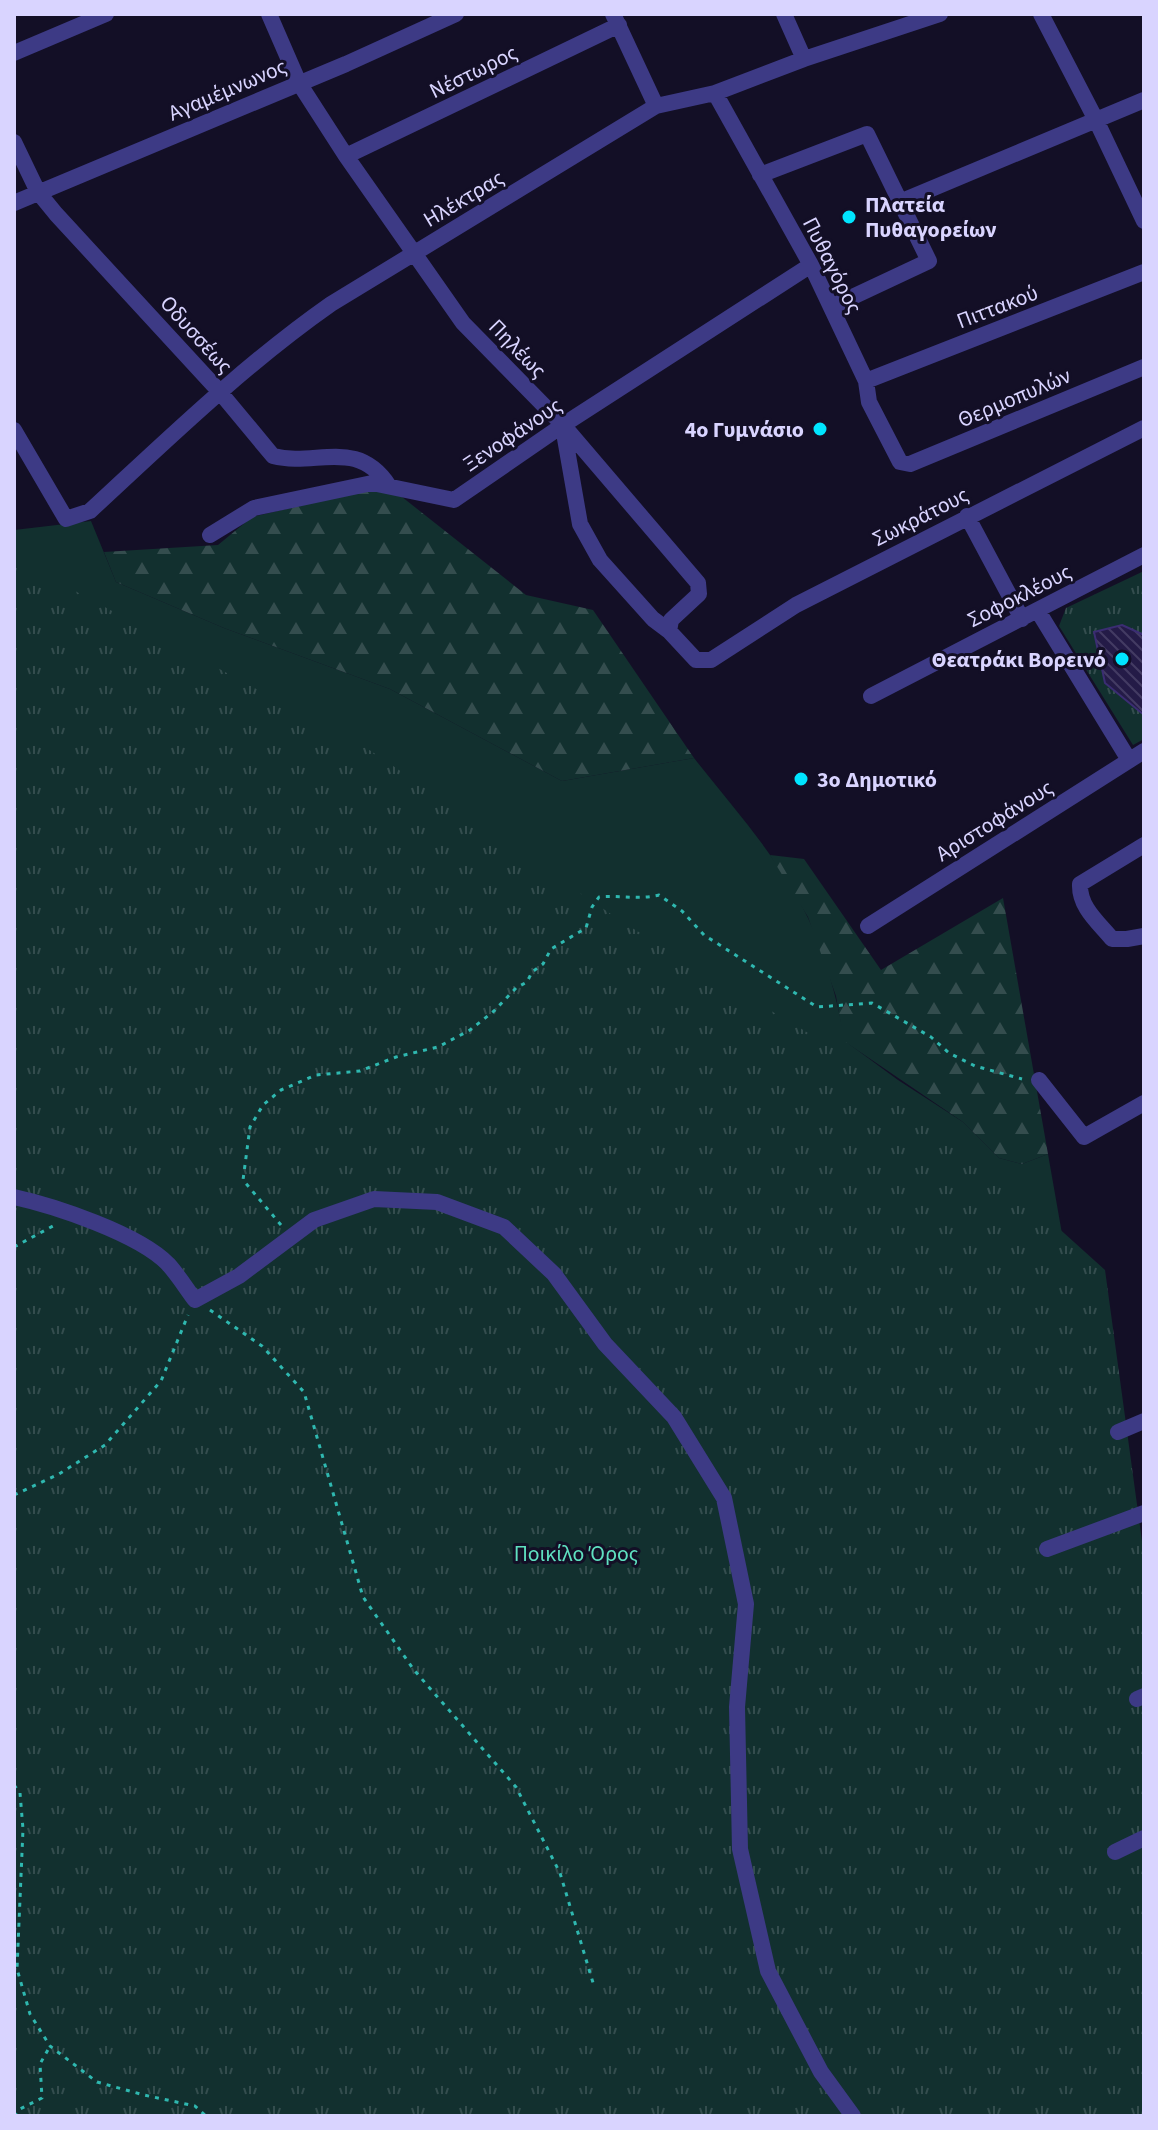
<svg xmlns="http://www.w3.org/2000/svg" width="1158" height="2130" font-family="'Source Sans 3',sans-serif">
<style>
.grass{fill:#12302f}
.forest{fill:url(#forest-firs)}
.park{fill:url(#park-tufts)}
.building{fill:url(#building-back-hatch);stroke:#3b2d73;stroke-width:2}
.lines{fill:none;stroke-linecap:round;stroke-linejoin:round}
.path{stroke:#2fb8b0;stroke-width:3;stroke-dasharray:4 6;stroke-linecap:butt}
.minor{stroke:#3d3a85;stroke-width:16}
.poi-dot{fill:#00e5ff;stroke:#130f26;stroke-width:3}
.labels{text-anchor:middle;stroke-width:6;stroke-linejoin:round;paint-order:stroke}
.street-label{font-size:22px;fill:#d9d4ff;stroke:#130f26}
.poi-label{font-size:22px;font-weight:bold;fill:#d9d4ff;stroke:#130f26;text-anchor:start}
.park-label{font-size:22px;fill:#5fe0c0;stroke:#130f26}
</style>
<defs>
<pattern id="forest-firs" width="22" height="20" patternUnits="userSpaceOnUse" patternTransform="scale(2)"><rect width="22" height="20" fill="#12302f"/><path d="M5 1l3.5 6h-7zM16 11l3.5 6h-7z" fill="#344d4e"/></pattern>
<pattern id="park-tufts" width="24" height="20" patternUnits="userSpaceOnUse" patternTransform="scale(2)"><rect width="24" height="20" fill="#12302f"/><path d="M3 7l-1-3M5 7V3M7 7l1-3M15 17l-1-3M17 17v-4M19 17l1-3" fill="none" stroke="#344d4e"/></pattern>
<pattern id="building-back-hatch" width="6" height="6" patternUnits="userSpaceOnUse" patternTransform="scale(2)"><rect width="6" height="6" fill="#241b47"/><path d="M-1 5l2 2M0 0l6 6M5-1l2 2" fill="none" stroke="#433b63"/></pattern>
</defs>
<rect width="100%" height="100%" fill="#130f26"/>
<path class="grass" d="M91 521 116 582 224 628 390 689 562 781 694 758C734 809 780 859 808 918 826 956 837 999 845 1041L898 1080 963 1122 999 1158 1022 1164 1048 1154 1086 1370 14 1179V530Z"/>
<path class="forest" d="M372 489 397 493 526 595 593 610 694 758 562 781 390 689 224 628 116 582 104 552 218 545 252 517Z
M770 855 804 859 881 970 1003 898 1048 1154 1022 1164 999 1158 963 1122 844 1041 836 996 808 917Z"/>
<path class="park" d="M14 558 371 751 627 925 909 1093 1105 1270 1144 1556V2116H14Z
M1144 571V739L1133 745 1059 626 1066 608Z"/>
<path class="building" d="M1122 625 1144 635V715L1105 683 1094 632Z"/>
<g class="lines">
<path class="path" d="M281 1225 243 1180 250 1127 263 1105 281 1090 316 1075 360 1071 396 1057 438 1047 470 1030 494 1011 516 988 527 982 532 972 543 964 551 949 586 928 592 907 599 897C620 895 639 900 659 895L682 911 704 935 817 1007 872 1003 931 1037 949 1053 975 1066 1022 1079
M14 1247 53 1226
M210 1310 262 1346 304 1392 363 1597 414 1670 516 1787 560 1873 594 1986
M14 1495 59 1474 105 1445 161 1381 188 1315
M14 1785 20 1793 23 1829 17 1969 30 2014 50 2046 97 2082 144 2095 195 2106 206 2116
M14 2116 20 2109 42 2098 40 2064 50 2046"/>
<path class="minor" d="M269 14 299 83 346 156 463 323 563 425 698 583 699 594 671 620 669 631 696 660H711L796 605 1144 428
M613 14 656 106
M784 14 804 59
M1041 14 1096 120 1144 221
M14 53 106 14
M715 93 811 265 866 381 869 402 900 462 910 464 1144 367
M14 142 38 192 56 214 219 391 273 456C316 467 357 437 389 486
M346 156 619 25
M760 175 867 134 929 261 831 307
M900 202 1144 100
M14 203 346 64 456 14
M866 381 1144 272
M563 427 580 524 600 560 653 619 669 631
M14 430 66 519 90 511C168 439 244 365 331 304L656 106 715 93 804 59 940 14
M967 516 1022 619
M210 535 254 508 372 483 454 500 563 425 811 265
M1038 611 1129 760
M871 696 1144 555
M1144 845 1080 884C1079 907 1098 922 1112 939H1127L1144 936
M868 926 1144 751
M1039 1080 1084 1137 1144 1103
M14 1197C55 1206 139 1234 168 1264 178 1275 186 1288 195 1300L239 1276 314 1220 374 1199 437 1202 504 1227 554 1274 605 1344 674 1417 724 1498 746 1604 737 1707 740 1849 768 1971 821 2072 853 2116
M1118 1432 1144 1421
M1047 1549 1144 1513
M1137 1699 1144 1696
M1115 1852 1144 1838"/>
</g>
<g class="poi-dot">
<circle cx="849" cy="217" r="8"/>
<circle cx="820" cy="429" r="8"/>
<circle cx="1122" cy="659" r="8"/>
<circle cx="801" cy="779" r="8"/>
</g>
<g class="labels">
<g class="street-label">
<text transform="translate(473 71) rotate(-26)" y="8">Νέστωρος</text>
<text transform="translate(227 89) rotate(-23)" y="8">Αγαμέμνωνος</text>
<text transform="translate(463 198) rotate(-31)" y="8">Ηλέκτρας</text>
<text transform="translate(833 265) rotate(63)" y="8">Πυθαγόρος</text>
<text transform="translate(997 306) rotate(-21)" y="8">Πιττακού</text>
<text transform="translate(197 334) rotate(48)" y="8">Οδυσσέως</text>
<text transform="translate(518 348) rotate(46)" y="8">Πηλέως</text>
<text transform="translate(1014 397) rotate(-23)" y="8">Θερμοπυλών</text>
<text transform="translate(512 434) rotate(-34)" y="8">Ξενοφάνους</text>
<text transform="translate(920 516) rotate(-27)" y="8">Σωκράτους</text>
<text transform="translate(1019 595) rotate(-27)" y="8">Σοφοκλέους</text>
<text transform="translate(994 820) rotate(-32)" y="8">Αριστοφάνους</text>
</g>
<g class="poi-label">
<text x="865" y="212">Πλατεία<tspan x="865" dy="25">Πυθαγορείων</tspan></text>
<text x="804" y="437" text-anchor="end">4ο Γυμνάσιο</text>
<text x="1106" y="667" text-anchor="end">Θεατράκι Βορεινό</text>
<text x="817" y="787">3ο Δημοτικό</text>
</g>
<g class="park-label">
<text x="576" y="1561">Ποικίλο Όρος</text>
</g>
</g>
<rect width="1158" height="2130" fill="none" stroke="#d9d4ff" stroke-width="32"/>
</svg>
